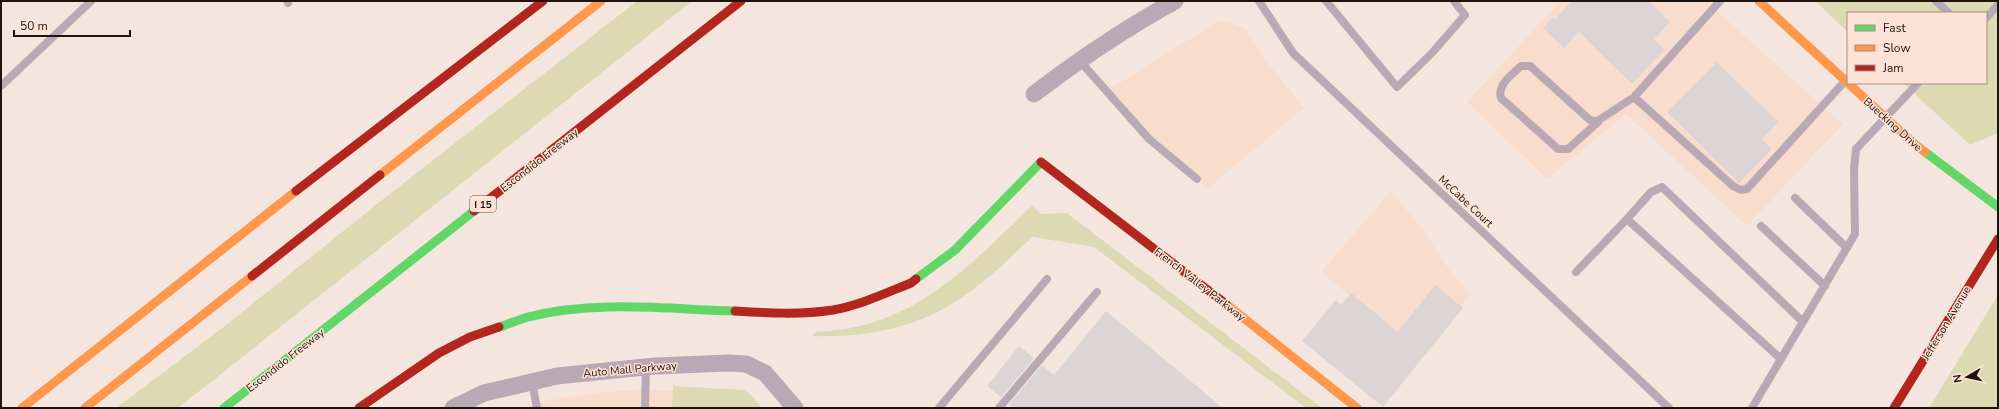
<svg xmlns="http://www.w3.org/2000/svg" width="1999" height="409" font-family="'Nunito Sans',sans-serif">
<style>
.built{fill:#f8ddcd}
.green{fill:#dddab3}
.building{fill:#ddd4d5}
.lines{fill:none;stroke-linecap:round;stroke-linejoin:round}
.lane{stroke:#b9a9b4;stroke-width:8}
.street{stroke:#b9a9b4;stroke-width:17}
.fast{stroke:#63d668;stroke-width:9}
.slow{stroke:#ff974d;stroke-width:9}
.jam{stroke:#b3261e;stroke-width:9}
.labels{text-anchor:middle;stroke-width:3;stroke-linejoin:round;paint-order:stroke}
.shield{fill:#fde3d5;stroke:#615149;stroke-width:1}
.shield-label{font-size:10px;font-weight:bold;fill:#1e130d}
.street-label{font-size:11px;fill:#1e130d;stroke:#fde3d5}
</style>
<rect width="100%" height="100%" fill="#f4e6de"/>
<path class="built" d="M1560 1H1707L1743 35 1843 124 1747 226 1626 114 1547 179 1467 102Z
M1220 20 1245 28 1271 67 1304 108 1208 188 1170 159 1108 90Z
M1391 191 1423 230 1454 277 1472 293 1423 356 1321 272Z
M638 390 673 391 672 408H516L561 398 602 392Z"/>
<path class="green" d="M637 1H692L178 408H116L221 329 382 200Z
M1815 1H1998V133L1970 145 1903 83H1986V13H1848V32Z
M1032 206 1041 214 1067 213 1322 408H1306L1094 247 1033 237C1015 252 999 270 980 284 930 325 876 338 812 336L816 332C914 328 966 268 1032 206Z
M1998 295V408H1929Z
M673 386 744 390 750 394 762 408H672Z"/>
<path class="building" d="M1572 1H1649L1670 22 1654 39 1665 50 1632 84 1579 32 1564 48 1543 28 1553 17 1555 19Z
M1717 62 1778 122 1762 139 1772 149 1739 183 1667 112Z
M1435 285 1463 308 1383 407 1302 341 1336 300 1341 305 1351 293 1398 332Z
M1106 311 1223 408H1014L1009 404 1042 365 1054 375Z
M1019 346 1034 358 1001 397 987 386Z"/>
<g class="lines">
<path class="lane" d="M287 1 288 3
M1259 1 1293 53 1669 408
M1326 1 1397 87 1432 53 1465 15 1454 1
M1936 1 1949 13
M1986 18 1998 5
M1079 60 1149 139 1197 179
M1 86 91 1
M1634 97 1733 186 1741 190 1747 189 1845 81
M1598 122 1590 120 1530 66H1521C1512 75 1497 84 1501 98L1558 149H1568L1598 122 1599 120 1634 97 1720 1
M1795 198 1847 248
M1627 219 1651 192 1662 187 1803 322
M1761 226 1825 286
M1576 272 1627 219 1781 359
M532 382 537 408
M645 408 646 366
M939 408 1047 279
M999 408 1097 292
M1752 408 1855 234 1854 170 1856 149 1918 83"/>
<path class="street" d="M1034 94C1080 59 1124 29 1175 1
M453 408 484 393 557 376 655 366 729 363 746 364 765 373 795 408"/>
<path class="fast" d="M1925 152 1998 207
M916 279 955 250 1041 162
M499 327C509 324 518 320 528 317 594 300 667 309 735 311
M224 408 474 211"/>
<path class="slow" d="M1759 1 1912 142 1925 152
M380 175 601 1
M1226 304 1357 408
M22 408 296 191
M85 408 252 276"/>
<path class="jam" d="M1041 162 1226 304
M296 191 543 1
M474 211 741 1
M252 276 380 175
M735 311C767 313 801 315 833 310 860 305 886 293 911 283L916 279
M359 408 439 353 470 337 499 327
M1894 408 1998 239"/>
</g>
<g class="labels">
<rect class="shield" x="470" y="196" width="26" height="16" rx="3"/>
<g class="shield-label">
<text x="483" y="208">I 15</text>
</g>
<g class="street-label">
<text transform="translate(1893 124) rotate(42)" y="4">Buecking Drive</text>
<text transform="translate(539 160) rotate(-38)" y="4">Escondido Freeway</text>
<text transform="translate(1466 201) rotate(43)" y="4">McCabe Court</text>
<text transform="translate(1200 284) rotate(38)" y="4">French Valley Parkway</text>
<text transform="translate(1946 323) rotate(-59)" y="4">Jefferson Avenue</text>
<text transform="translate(285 360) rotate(-38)" y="4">Escondido Freeway</text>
<text transform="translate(630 369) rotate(-5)" y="4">Auto Mall Parkway</text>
</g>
</g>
<rect width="1999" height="409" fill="none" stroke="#1e130d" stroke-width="4"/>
<rect x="1847" y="12" width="140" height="72" fill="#fde3d5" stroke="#a49085"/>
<rect x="1855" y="25" width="20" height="6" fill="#63d668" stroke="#a49085"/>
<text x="1883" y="32" font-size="12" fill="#1e130d">Fast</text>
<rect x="1855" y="45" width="20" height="6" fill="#ff974d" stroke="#a49085"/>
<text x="1883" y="52" font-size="12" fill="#1e130d">Slow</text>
<rect x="1855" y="65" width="20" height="6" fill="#b3261e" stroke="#a49085"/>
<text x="1883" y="72" font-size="12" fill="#1e130d">Jam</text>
<g transform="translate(1967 377) rotate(261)" stroke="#fde3d5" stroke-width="3" paint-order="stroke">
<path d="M0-3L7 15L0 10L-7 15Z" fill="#1e130d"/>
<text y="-6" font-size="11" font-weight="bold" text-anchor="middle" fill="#1e130d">N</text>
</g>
<path d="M14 30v6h116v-6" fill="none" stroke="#1e130d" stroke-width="2"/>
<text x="20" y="30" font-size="12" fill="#1e130d" stroke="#fde3d5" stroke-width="3" paint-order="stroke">50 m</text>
</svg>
